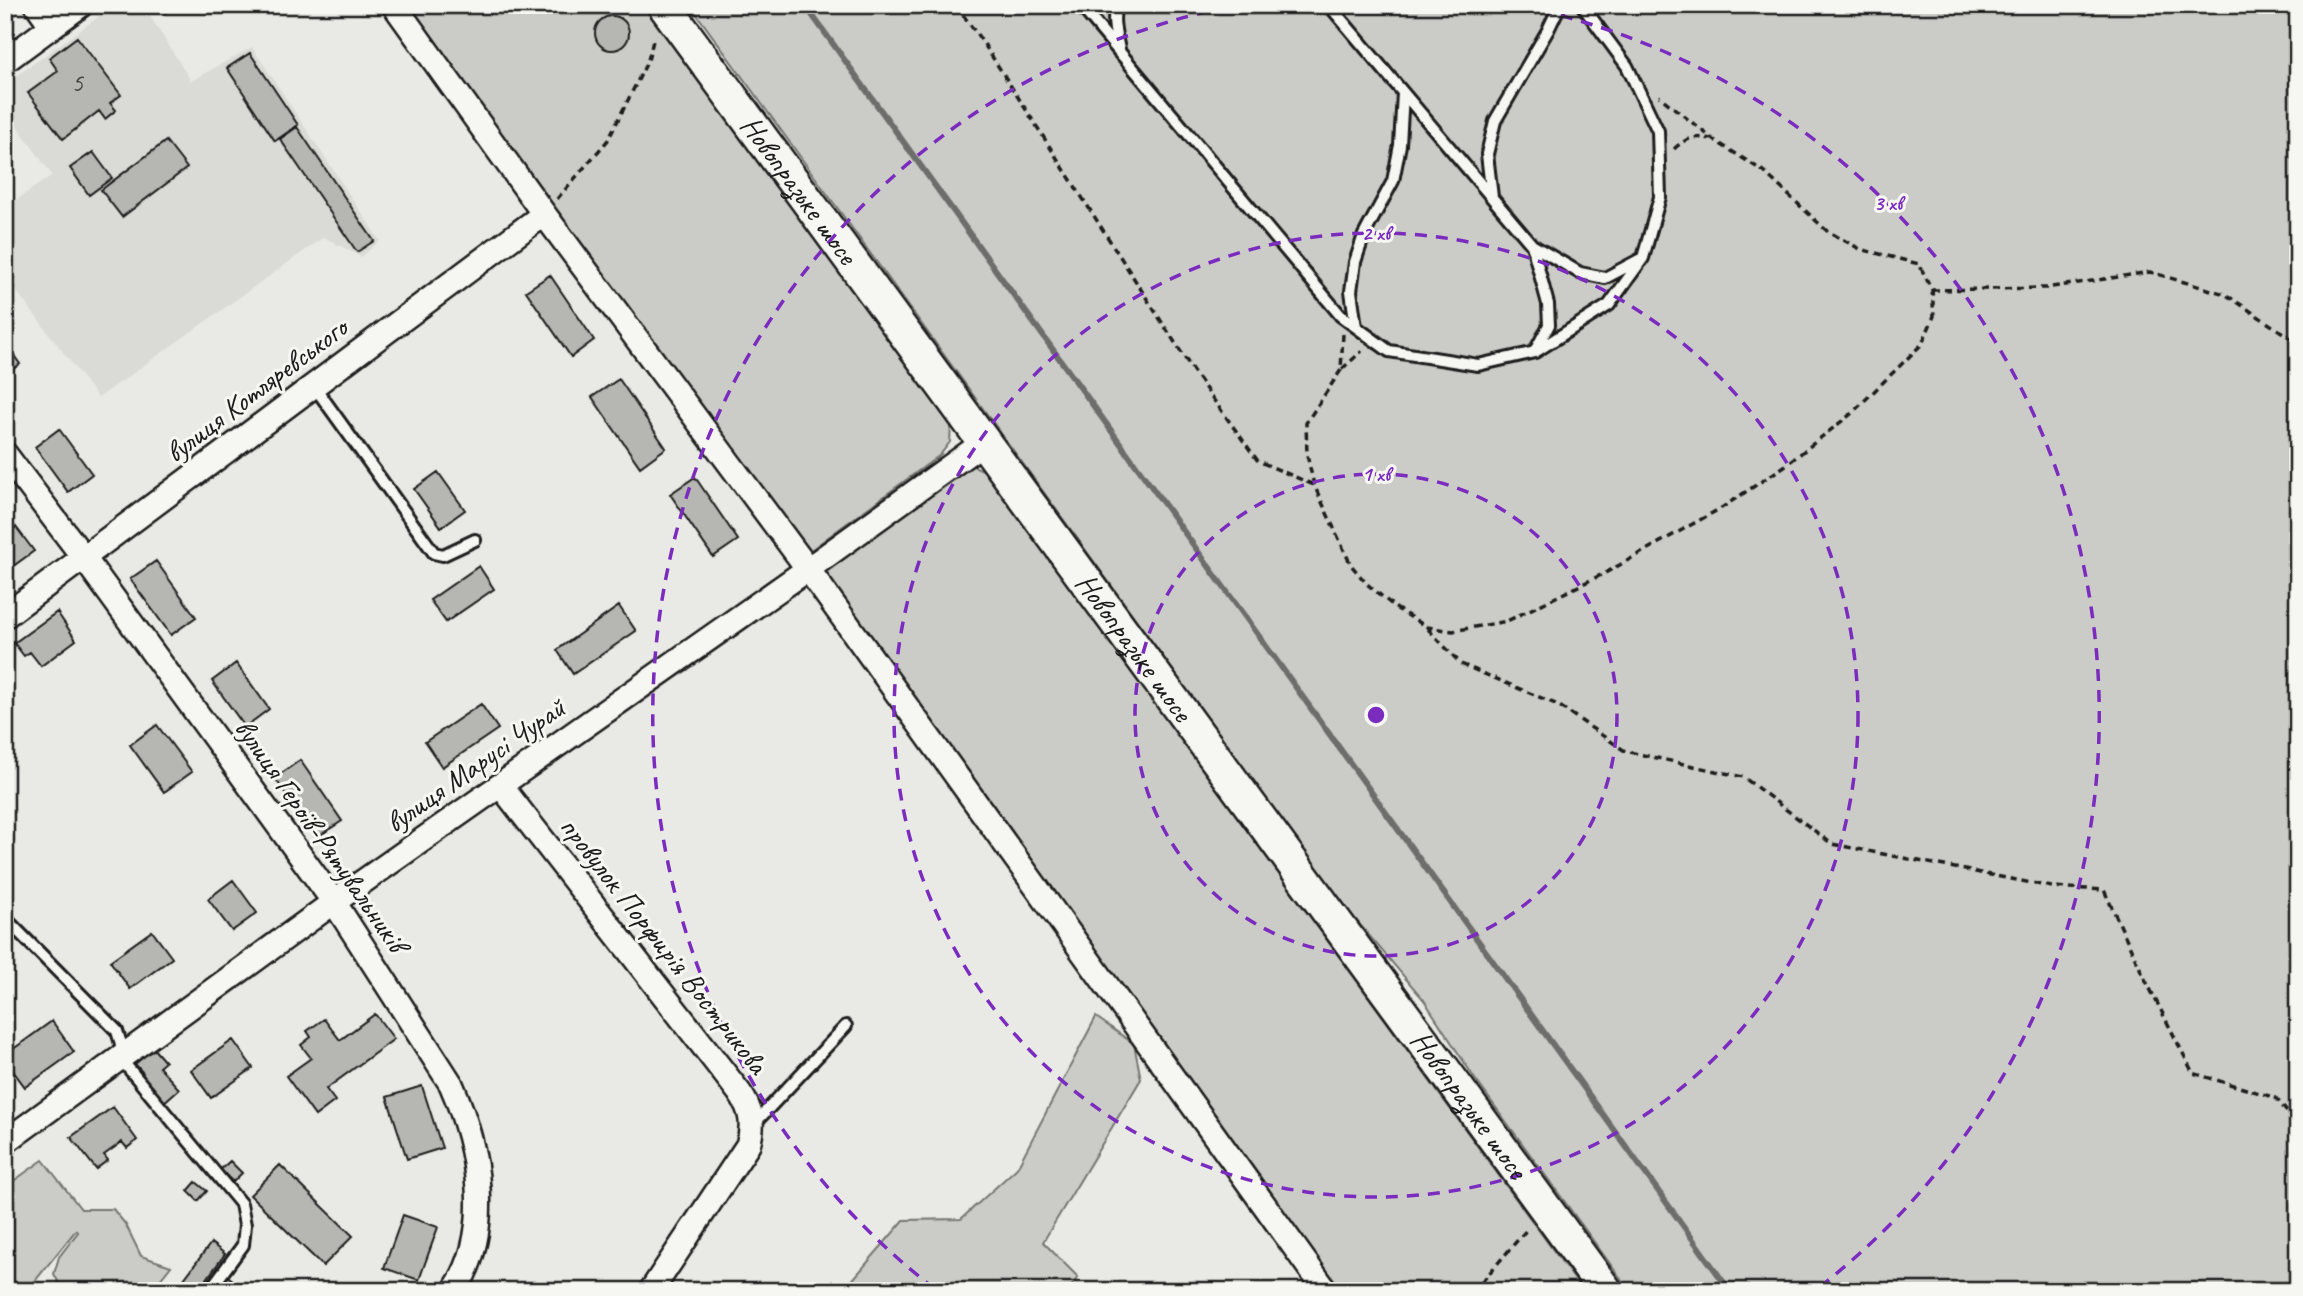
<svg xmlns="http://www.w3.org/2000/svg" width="2303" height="1296" font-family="Caveat,sans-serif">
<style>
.built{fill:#dadad6}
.green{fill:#cbcbc7;stroke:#747472;stroke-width:2}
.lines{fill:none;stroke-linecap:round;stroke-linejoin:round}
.stream{stroke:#6d6d6c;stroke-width:6}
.building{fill:#b6b6b3;stroke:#1c1c1c;stroke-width:2}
.lane-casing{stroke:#1c1c1c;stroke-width:16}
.street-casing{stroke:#1c1c1c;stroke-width:28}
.secondary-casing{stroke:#1c1c1c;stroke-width:37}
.path{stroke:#1c1c1c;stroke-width:3.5;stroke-dasharray:7 5;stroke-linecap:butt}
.lane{stroke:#f6f6f2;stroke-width:10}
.street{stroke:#f6f6f2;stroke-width:23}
.secondary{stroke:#f6f6f2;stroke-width:32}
.ring{fill:none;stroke:#7b2cbf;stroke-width:3.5;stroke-dasharray:12 9}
.labels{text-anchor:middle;stroke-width:6;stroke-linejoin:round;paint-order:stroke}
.number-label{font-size:26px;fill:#424242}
.street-label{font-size:30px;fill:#1c1c1c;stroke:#f6f6f2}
.centre{fill:#7b2cbf;stroke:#f6f6f2;stroke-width:3.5}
.ring-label{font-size:21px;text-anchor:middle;font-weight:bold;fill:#7b2cbf;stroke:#f6f6f2;stroke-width:6;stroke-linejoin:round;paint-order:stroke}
</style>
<rect width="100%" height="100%" fill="#e9e9e5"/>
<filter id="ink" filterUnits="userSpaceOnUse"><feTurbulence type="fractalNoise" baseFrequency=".0143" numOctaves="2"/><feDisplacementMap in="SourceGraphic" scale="14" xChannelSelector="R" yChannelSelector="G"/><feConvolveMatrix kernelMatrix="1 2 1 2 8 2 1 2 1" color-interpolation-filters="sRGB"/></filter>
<g filter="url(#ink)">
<path class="built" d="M115 5H143L191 81 252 47 380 241 361 257 324 237 98 398 5 276V208L52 175 5 109V84Z"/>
<path class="green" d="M401 5H646L951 425 950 442 940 455 812 549 795 547Z
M690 5H2298V1291H1630L1475 1079 1424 1000 1344 906Z
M965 462 985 471 1583 1291H1333L818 571Z
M1096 1017 1134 1044 1141 1079 1043 1242 1078 1277 1068 1291H843L904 1220 961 1219 1017 1168Z
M43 1160 81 1209H113L126 1225 141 1256 171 1266 151 1291H91L87 1284 60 1285 54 1274 59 1257 78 1232 76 1230 27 1291H5V1187Z"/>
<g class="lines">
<path class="stream" d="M805 5 1730 1291"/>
</g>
<path class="building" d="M159 5H176L165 13Z
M595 33a17 17 0 1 1 34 0a17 17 0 1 1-34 0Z
M77 37 121 95 110 103 116 110 105 119 99 111 63 139 28 93 58 71 49 58Z
M250 53 298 125 275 141 227 68Z
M297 127 374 241 357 252 280 139Z
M166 141 187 168 122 217 101 190Z
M93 152 112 178 89 195 70 168Z
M550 275 594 340 571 357 526 291Z
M5 343 20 364 5 375Z
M619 379 666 448 640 467 592 397Z
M59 429 92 474 68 492 35 447Z
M438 472 465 510 441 527 414 489Z
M695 477 738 540 713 557 670 494Z
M16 527 34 551 5 572V535Z
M156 561 196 617 171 635 130 579Z
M479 566 494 589 446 622 430 600Z
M619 606 636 631 573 674 557 650Z
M57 612 76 640 41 666 30 652 24 656 14 643Z
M236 663 269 709 245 727 212 681Z
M481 704 498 729 442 767 425 742Z
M157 725 192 772 164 792 130 745Z
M300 760 342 821 316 838 275 778Z
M233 880 257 913 232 931 208 899Z
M152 931 172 958 130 989 110 961Z
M375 1014 394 1039 326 1089 335 1101 315 1116 286 1076 311 1058 301 1045 311 1037 307 1031 324 1019 340 1040Z
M52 1021 74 1052 25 1087 5 1060V1055Z
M233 1040 253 1068 211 1098 191 1070Z
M153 1048 165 1062 159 1067 179 1089 162 1104 138 1077 143 1073 135 1064Z
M422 1086 442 1148 407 1159 387 1097Z
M113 1107 137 1140 127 1148 122 1142 104 1155 108 1160 96 1169 71 1137Z
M230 1161 242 1173 233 1182 220 1170Z
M280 1165 353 1236 323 1266 250 1195Z
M196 1182 207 1191 198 1201 188 1191Z
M403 1215 438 1227 419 1280 384 1268Z
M211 1243 225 1254 198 1291H175Z
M226 1275 248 1291H215Z"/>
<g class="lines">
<g class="lane-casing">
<path id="lane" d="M1080 5 1341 316 1389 351 1478 365 1535 352 1609 305 1643 258 1660 197 1658 131 1627 66 1582 5
M1116 5C1111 21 1117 39 1120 54
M1329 5 1532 245 1580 273 1605 278 1641 259
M1492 197 1487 154 1495 121 1548 30 1560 5
M1532 245 1548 304 1549 325 1535 351
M1356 327 1351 291 1355 262 1364 235 1393 181 1400 145 1403 93
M314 386 434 553 443 555 475 540
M5 918 117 1031 121 1044 120 1058 241 1204 245 1225 243 1245 209 1291
M752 1126 846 1026"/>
</g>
<g class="street-casing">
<path id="street" d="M37 5 52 26
M394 5 544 214 808 569 1326 1291
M5 61 81 5
M5 454 84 558 334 902 451 1084C478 1146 495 1231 454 1291
M5 616 544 214
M501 786 739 1092C752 1110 754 1125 748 1145L651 1291
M5 1142 334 902 808 569 984 442"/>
</g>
<g class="secondary-casing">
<g id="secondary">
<path id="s1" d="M664 5 1606 1291"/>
</g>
</g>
<path class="path" d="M956 5 984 44 1197 377 1258 461 1314 485
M1674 149C1687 137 1695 136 1711 139
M557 199 608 140 648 60 654 37
M1932 290 2046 288 2150 272 2225 294 2298 343
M1343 334 1341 370 1306 423 1307 455 1314 485 1351 565 1367 584 1397 609 1427 627 1453 631 1507 621 1607 572 1723 507 1786 465 1851 414 1922 344 1934 316 1932 290 1919 264 1860 249 1827 231 1763 171 1714 140 1659 96
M1342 369 1362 351
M1428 629 1461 664 1558 705 1625 751 1743 777 1832 844 2052 887 2104 890 2144 977 2193 1073 2276 1098 2298 1126
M1474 1291 1528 1228"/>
<use href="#lane" class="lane"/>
<use href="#street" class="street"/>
<use href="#secondary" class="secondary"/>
</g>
</g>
<g class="ring">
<circle cx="1376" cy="715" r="241"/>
<circle cx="1376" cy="715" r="482"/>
<path d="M935 1289A724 724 0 0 1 1232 6M1520 6A724 724 0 0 1 1817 1289"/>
</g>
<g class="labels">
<g class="number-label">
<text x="77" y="91">5</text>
</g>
<g class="street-label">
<text dy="10" stroke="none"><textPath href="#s1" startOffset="229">Новопразьке шосе</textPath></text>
<text transform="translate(256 390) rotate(-37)" y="10">вулиця Котляревського</text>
<text dy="10" stroke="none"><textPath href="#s1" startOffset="796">Новопразьке шосе</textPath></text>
<text transform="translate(475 765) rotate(-35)" y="10">вулиця Марусі Чурай</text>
<text transform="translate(321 835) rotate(55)" y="10">вулиця Героїв-Рятувальників</text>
<text transform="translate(664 945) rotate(52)" y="10">провулок Порфирія Вострикова</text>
<text dy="10" stroke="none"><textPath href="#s1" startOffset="1363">Новопразьке шосе</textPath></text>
</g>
</g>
<circle cx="1376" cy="715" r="10" class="centre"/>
<g class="ring-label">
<text x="1888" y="210">3 хв</text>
<text x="1376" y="240">2 хв</text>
<text x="1376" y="481">1 хв</text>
</g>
<rect width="2303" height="1296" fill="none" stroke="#f6f6f2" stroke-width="28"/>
<rect x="14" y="14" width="2275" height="1268" fill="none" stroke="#1c1c1c" stroke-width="2.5" filter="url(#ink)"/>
</svg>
